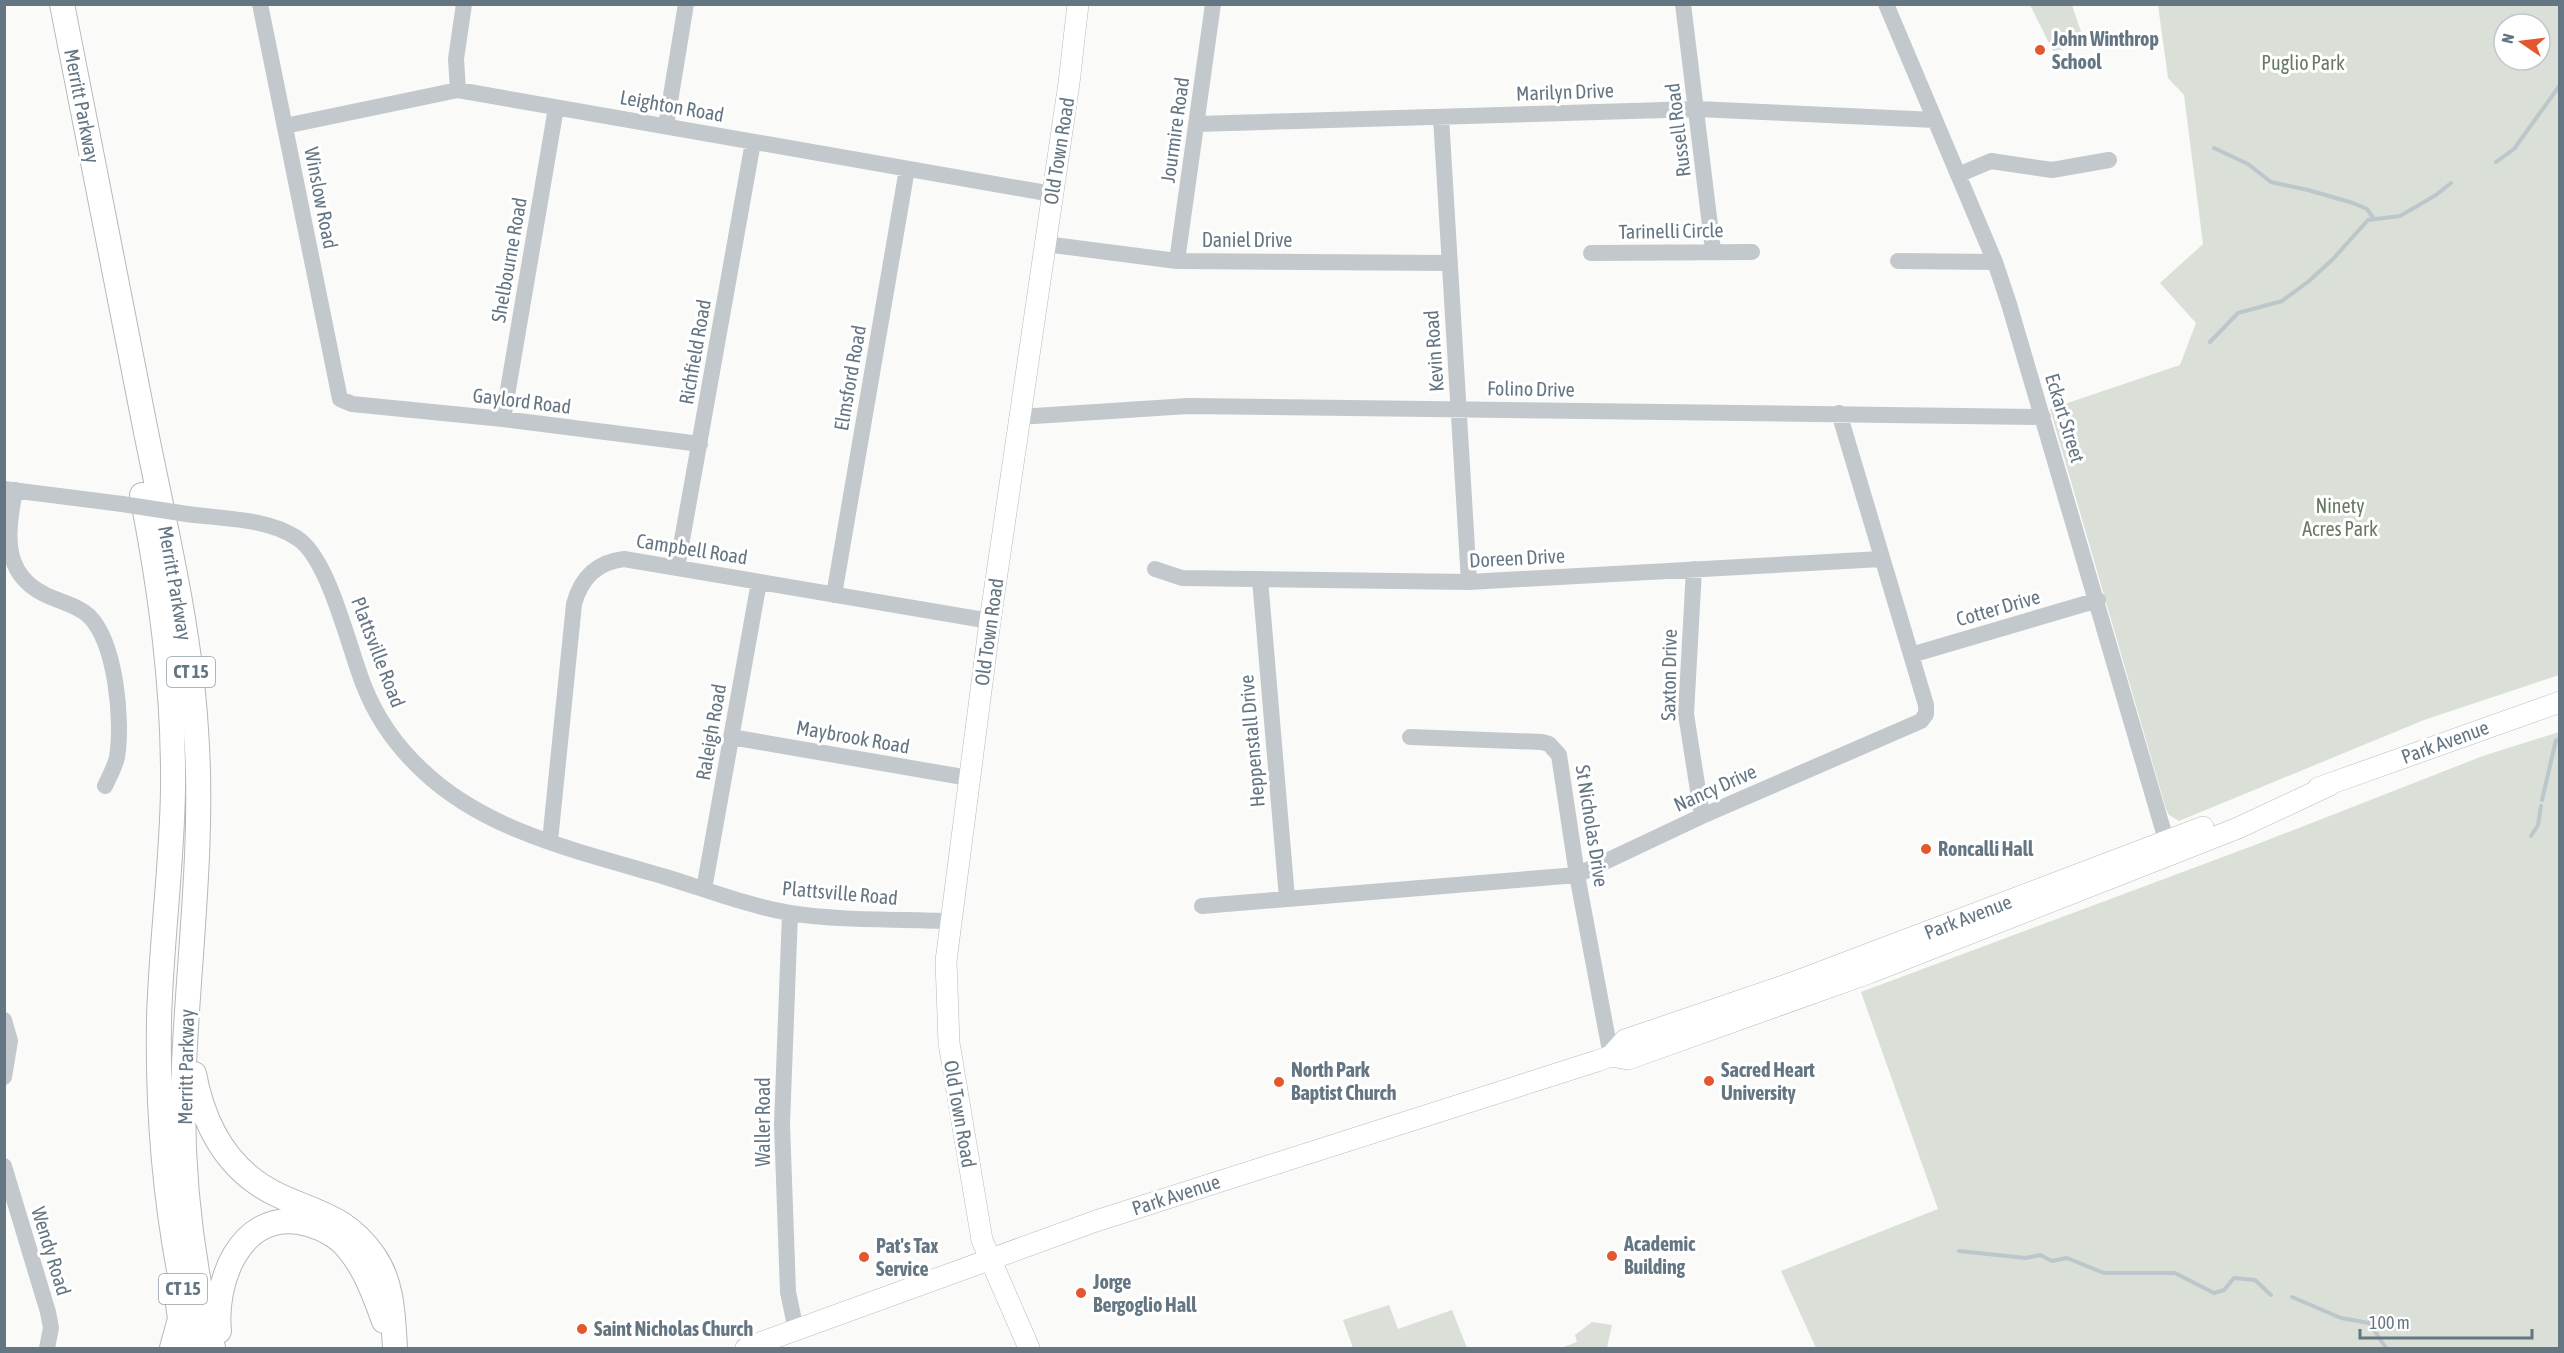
<svg xmlns="http://www.w3.org/2000/svg" width="2564" height="1353" font-family="'Asap Condensed',sans-serif">
<style>
.green{fill:#dadfd7;fill-rule:evenodd}
.lines{fill:none;stroke-linecap:round;stroke-linejoin:round}
.stream{stroke:#bbc7cb;stroke-width:4}
.major-casing{stroke:#b5babe;stroke-width:22}
.highway-casing{stroke:#b4b9bd;stroke-width:26}
.minor{stroke:#c3c8cc;stroke-width:16}
.major{stroke:#fff;stroke-width:21}
.highway{stroke:#fff;stroke-width:24}
.minor-bridge{stroke:#c3c8cc;stroke-width:16}
.poi-dot{fill:#e4572e;stroke:#fff;stroke-width:2}
.labels{text-anchor:middle;stroke-width:6;stroke-linejoin:round;paint-order:stroke}
.shield{fill:#fff;stroke:#939fa8;stroke-width:1.5}
.shield-label{font-size:18px;font-weight:bold;fill:#657683}
.poi-label{font-size:20px;font-weight:bold;fill:#657683;stroke:#fff;text-anchor:start}
.park-label{font-size:20px;fill:#687a64;stroke:#fff}
.street-label{font-size:20px;fill:#657683;stroke:#fff}
</style>
<rect width="100%" height="100%" fill="#fafaf8"/>
<path class="green" d="M2030 5H2072L2081 32 2074 47 2053 51Z
M2158 5H2559V675L2424 720 2179 821 2169 815 2166 809 2050 409 2180 365 2196 323 2160 283 2203 244 2184 95 2168 78ZM2504 24H2540V60H2504Z
M2559 732V1348H1816L1781 1271 1938 1209 1861 992 2255 845 2483 756Z
M1389 1305 1398 1329 1452 1310 1467 1348H1353L1343 1320Z
M1592 1322 1612 1325 1607 1348H1561L1577 1342 1575 1335Z"/>
<g class="lines">
<path class="stream" d="M2214 148 2248 164 2271 182 2308 190 2353 203 2367 209 2374 219
M2496 162 2514 149 2560 85
M2210 342 2238 313 2282 301 2309 281 2333 259 2368 220 2400 216 2436 195 2451 183
M2542 800 2556 740
M2531 836 2538 825 2541 806
M1959 1251 2026 1258 2040 1255 2052 1261 2067 1258 2104 1273H2175L2214 1293 2224 1290 2234 1278 2255 1280 2271 1295
M2292 1297 2341 1318 2369 1323 2386 1348"/>
<g class="major-casing">
<path id="major" d="M2318 788 2560 702
M1611 1056 1625 1040 1792 983 2203 827
M746 1348 1096 1221 1597 1061 1611 1056 1628 1059 1869 973 2238 828 2330 785
M1029 1348 982 1240 949 1043 946 961 990 621 1069 83 1078 4"/>
</g>
<g class="highway-casing">
<path id="highway" d="M62 4C90 145 118 286 145 427 165 527 190 628 196 730 204 841 189 953 184 1064 180 1158 190 1257 213 1348
M142 495C161 593 174 689 173 789 172 866 161 943 159 1020 157 1130 169 1242 196 1348
M194 1074C204 1127 229 1173 280 1196 319 1214 347 1217 374 1256 393 1283 393 1317 395 1348
M219 1331C214 1283 239 1213 299 1222 315 1225 329 1231 341 1241 363 1262 374 1294 384 1321
M172 1348 180 1319 178 1304"/>
</g>
<path class="minor" d="M260 4 340 399 352 404 503 419 700 444
M1683 4 1713 250
M1886 4 1995 262 2009 304 2169 850
M458 90 456 59 464 4
M1441 117 1469 582
M1197 124 1697 109 1935 120
M285 126 458 90 1052 194
M666 126 686 4
M1958 175 1991 161 2052 170 2109 160
M1045 244 1177 261 1450 263
M1591 253 1752 252
M1177 261 1213 4
M1898 261 1995 262
M1019 417 1188 406 2043 417
M503 419 556 108
M4 489 122 504
M15 490C8 530 0 572 44 594 59 602 76 604 89 616 116 643 123 721 117 757 115 767 109 777 105 786
M187 514C222 519 267 518 297 538 329 558 349 649 364 686 377 719 397 747 423 771 489 834 587 853 672 879 710 891 750 906 790 913 839 921 899 919 950 921
M677 568 753 142
M1155 569 1182 578 1469 582 1881 559
M1694 569 1686 714 1702 816
M1260 579 1287 898
M834 595 907 169
M1911 655 2098 600
M731 737 969 778
M1410 737 1542 742 1549 744 1559 755 1577 875 1611 1056
M550 841 574 604C581 578 597 562 624 559L990 621
M704 889 759 582
M1202 906 1577 875 1702 816 1921 721 1926 714V705L1839 413
M790 913 782 1124 788 1292 796 1330
M4 1020 10 1041 4 1077
M4 1166 48 1312 51 1328 47 1348"/>
<use href="#major" class="major"/>
<use href="#highway" class="highway"/>
<path class="minor-bridge" d="M122 504 187 514"/>
</g>
<g class="poi-dot">
<circle cx="2040" cy="50" r="6"/>
<circle cx="1926" cy="849" r="6"/>
<circle cx="1709" cy="1081" r="6"/>
<circle cx="1279" cy="1082" r="6"/>
<circle cx="1612" cy="1256" r="6"/>
<circle cx="864" cy="1257" r="6"/>
<circle cx="1081" cy="1293" r="6"/>
<circle cx="582" cy="1329" r="6"/>
</g>
<g class="labels">
<g class="shield">
<rect x="167" y="657" width="48" height="30" rx="4.5"/>
<rect x="159" y="1274" width="48" height="30" rx="4.5"/>
</g>
<g class="shield-label">
<text x="191" y="678">CT 15</text>
<text x="183" y="1295">CT 15</text>
</g>
<g class="poi-label">
<text x="2052" y="46">John Winthrop<tspan x="2052" dy="23">School</tspan></text>
<text x="1938" y="856">Roncalli Hall</text>
<text x="1291" y="1077">North Park<tspan x="1291" dy="23">Baptist Church</tspan></text>
<text x="1721" y="1077">Sacred Heart<tspan x="1721" dy="23">University</tspan></text>
<text x="1624" y="1251">Academic<tspan x="1624" dy="23">Building</tspan></text>
<text x="876" y="1253">Pat's Tax<tspan x="876" dy="23">Service</tspan></text>
<text x="1093" y="1289">Jorge<tspan x="1093" dy="23">Bergoglio Hall</tspan></text>
<text x="594" y="1336">Saint Nicholas Church</text>
</g>
<g class="park-label">
<text x="2303" y="70">Puglio Park</text>
<text x="2340" y="513">Ninety<tspan x="2340" dy="23">Acres Park</tspan></text>
</g>
<g class="street-label">
<text transform="translate(1565 92) rotate(-2)" y="7">Marilyn Drive</text>
<text transform="translate(82 106) rotate(79)" y="7">Merritt Parkway</text>
<text transform="translate(672 106) rotate(10)" y="7">Leighton Road</text>
<text transform="translate(1175 130) rotate(-82)" y="7">Jourmire Road</text>
<text transform="translate(1678 130) rotate(-97)" y="7">Russell Road</text>
<text transform="translate(1059 151) rotate(-81)" y="7">Old Town Road</text>
<text transform="translate(321 198) rotate(79)" y="7">Winslow Road</text>
<text transform="translate(1671 231) rotate(-1)" y="7">Tarinelli Circle</text>
<text x="1247" y="247">Daniel Drive</text>
<text transform="translate(509 260) rotate(-80)" y="7">Shelbourne Road</text>
<text transform="translate(1434 351) rotate(-94)" y="7">Kevin Road</text>
<text transform="translate(695 352) rotate(-80)" y="7">Richfield Road</text>
<text transform="translate(850 378) rotate(-80)" y="7">Elmsford Road</text>
<text transform="translate(1531 389) rotate(1)" y="7">Folino Drive</text>
<text transform="translate(522 401) rotate(7)" y="7">Gaylord Road</text>
<text transform="translate(2065 418) rotate(73)" y="7">Eckart Street</text>
<text transform="translate(692 549) rotate(9)" y="7">Campbell Road</text>
<text transform="translate(1517 558) rotate(-3)" y="7">Doreen Drive</text>
<text transform="translate(175 583) rotate(80)" y="7">Merritt Parkway</text>
<text transform="translate(1998 608) rotate(-16)" y="7">Cotter Drive</text>
<text transform="translate(989 632) rotate(-82)" y="7">Old Town Road</text>
<text transform="translate(378 652) rotate(69)" y="7">Plattsville Road</text>
<text transform="translate(1669 675) rotate(-89)" y="7">Saxton Drive</text>
<text transform="translate(711 732) rotate(-80)" y="7">Raleigh Road</text>
<text transform="translate(853 737) rotate(10)" y="7">Maybrook Road</text>
<text transform="translate(1252 741) rotate(-95)" y="7">Heppenstall Drive</text>
<text transform="translate(2445 742) rotate(-20)" y="7">Park Avenue</text>
<text transform="translate(1715 788) rotate(-24)" y="7">Nancy Drive</text>
<text transform="translate(1592 826) rotate(81)" y="7">St Nicholas Drive</text>
<text transform="translate(840 893) rotate(5)" y="7">Plattsville Road</text>
<text transform="translate(1968 917) rotate(-21)" y="7">Park Avenue</text>
<text transform="translate(186 1067) rotate(-89)" y="7">Merritt Parkway</text>
<text transform="translate(960 1114) rotate(80)" y="7">Old Town Road</text>
<text transform="translate(763 1122) rotate(-90)" y="7">Waller Road</text>
<text transform="translate(1176 1195) rotate(-18)" y="7">Park Avenue</text>
<text transform="translate(51 1251) rotate(73)" y="7">Wendy Road</text>
</g>
</g>
<rect width="2564" height="1353" fill="none" stroke="#657683" stroke-width="12"/>
<g transform="translate(2522 42) rotate(284)"><circle r="28" fill="#ffffff" stroke="#c1c8cd" stroke-width="1.5"/>
<path d="M0-4.5L10 22L0 15L-10 22Z" fill="#e4572e"/>
<text y="-9" font-size="16" font-weight="bold" text-anchor="middle" fill="#657683">N</text>
</g>
<path d="M2360 1329v9h172v-9" fill="none" stroke="#657683" stroke-width="3"/>
<text x="2369" y="1329" font-size="18" fill="#657683" stroke="#ffffff" stroke-width="4.5" paint-order="stroke">100 m</text>
</svg>
